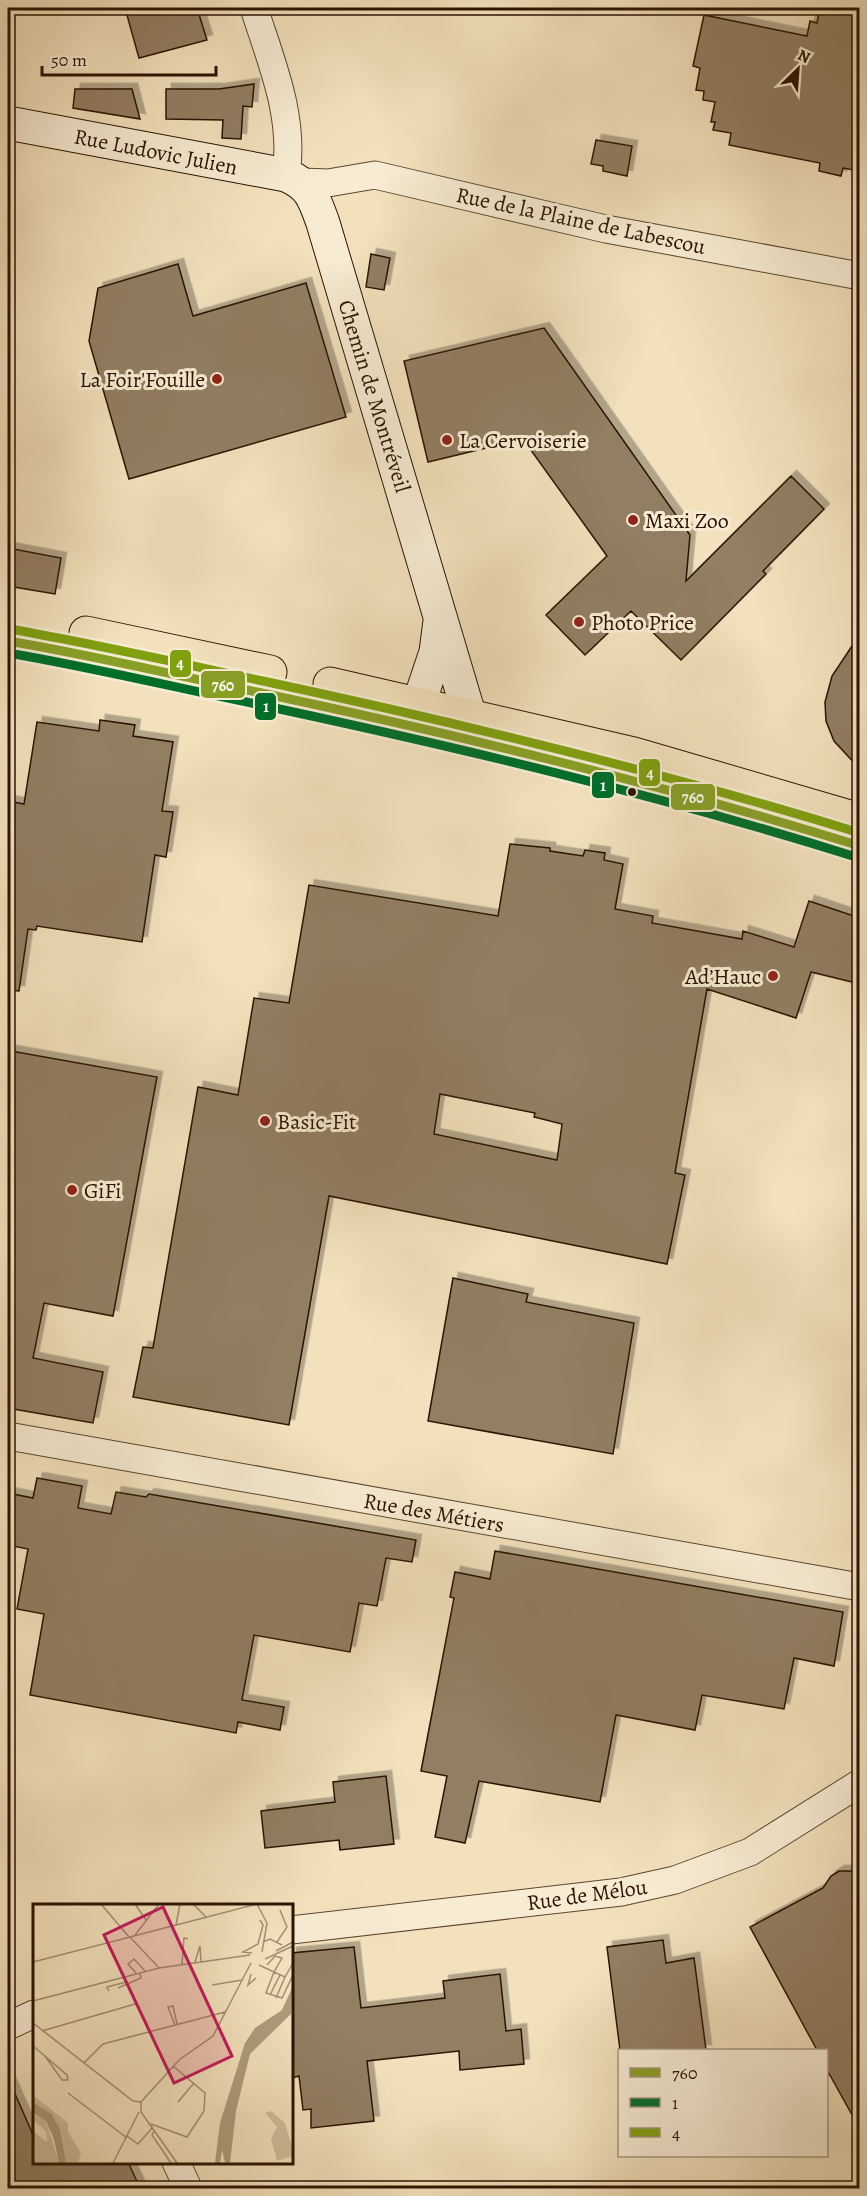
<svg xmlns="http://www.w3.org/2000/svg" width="867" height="2196" font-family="Alegreya,serif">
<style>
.building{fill:#927e62;stroke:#2b1300;stroke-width:1.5;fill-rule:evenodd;filter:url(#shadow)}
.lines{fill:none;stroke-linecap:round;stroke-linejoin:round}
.minor-casing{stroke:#5d462f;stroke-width:29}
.secondary-casing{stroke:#2b1300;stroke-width:35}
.primary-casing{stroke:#2b1300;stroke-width:35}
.minor{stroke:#f7ecd3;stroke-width:27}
.secondary{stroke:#f7ecd3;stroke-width:33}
.primary{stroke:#f2e1bc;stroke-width:33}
.bus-1-casing{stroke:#f7ecd3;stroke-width:14}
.bus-2-casing{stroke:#f7ecd3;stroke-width:14}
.bus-3-casing{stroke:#f7ecd3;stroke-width:14}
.bus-1{stroke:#889f26;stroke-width:9}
.bus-2{stroke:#006e2b;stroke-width:9}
.bus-3{stroke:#80a00f;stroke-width:9}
.poi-dot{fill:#8f2418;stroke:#f7ecd3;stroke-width:2}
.bus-dot{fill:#2b1300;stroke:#f7ecd3;stroke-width:2}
.labels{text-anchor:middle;stroke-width:6;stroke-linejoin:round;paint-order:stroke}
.street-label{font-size:22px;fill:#2b1300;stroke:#f7ecd3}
.poi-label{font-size:22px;fill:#2b1300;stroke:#f7ecd3;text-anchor:start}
.inset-road{fill:none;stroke:#a28f71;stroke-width:1.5}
.view{fill:#c2185b;fill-opacity:0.15;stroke:#c2185b;stroke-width:3}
.inset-edge{fill:none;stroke:#2b1300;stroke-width:3}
.line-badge{stroke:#f7ecd3;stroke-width:2}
.badge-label{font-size:16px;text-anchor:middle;font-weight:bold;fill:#fff}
</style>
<defs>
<filter id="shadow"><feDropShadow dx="5.5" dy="-5.5" stdDeviation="0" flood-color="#0004"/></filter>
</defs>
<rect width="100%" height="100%" fill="#f2e1bc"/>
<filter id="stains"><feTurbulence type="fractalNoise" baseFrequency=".00333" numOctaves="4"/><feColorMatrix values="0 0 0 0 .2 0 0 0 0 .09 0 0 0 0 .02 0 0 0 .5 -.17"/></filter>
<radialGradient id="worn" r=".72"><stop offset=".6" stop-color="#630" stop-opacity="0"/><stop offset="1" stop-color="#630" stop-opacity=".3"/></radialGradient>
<path class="building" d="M125 8H197L207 40 139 58Z
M820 8H860V171L843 168 841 176 819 171 820 163 729 145 731 133 713 130 715 122H711L715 102 703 100 704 91 696 90 700 68 693 66 704 15 807 36 810 21 817 23Z
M254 84 252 107 243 106 241 139 222 138 223 120 166 119V89H219Z
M75 89H132L140 119 73 108Z
M596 140 632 146 627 176 603 171V166L591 164Z
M371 254 390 258 384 290 366 287Z
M178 264 193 316 306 283 346 417 129 479 89 341 98 288Z
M544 328 690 535 686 581 791 476 824 509 763 571 766 574 681 660 631 611 585 655 546 615 607 556 523 439 428 462 404 361Z
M8 548 61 558 55 594 8 586Z
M860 634V769L834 741 826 721 825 702 832 676Z
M100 720 135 725 133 736 173 742 162 811 173 812 166 857 155 855 142 942 37 926 36 930 28 929 19 991 8 990V801L24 804 37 722 99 731Z
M510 844 550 848V851L583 856 585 850 605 853 604 860 623 864 615 909 653 916 652 923 742 939 743 931 794 947 809 901 860 918V984L811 972 796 1018 707 989 675 1173 685 1175 667 1264 329 1196 289 1425 133 1397 143 1347 153 1348 198 1087 238 1095 254 998 289 1003 309 885 498 916ZM440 1094 535 1113 534 1117 562 1124 557 1160 434 1134Z
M11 1051 157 1077 113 1316 44 1303 33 1358 103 1372 93 1423 8 1408V1066Z
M453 1278 528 1294 526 1302 634 1323 613 1454 428 1421Z
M37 1478 82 1486 78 1508 111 1514 116 1492 146 1497 149 1494 416 1540 412 1562 386 1558 377 1606 359 1603 350 1652 254 1635 242 1700 284 1707 280 1730 238 1722 236 1733 30 1695 44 1614 17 1609 28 1549 8 1545V1493L33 1498Z
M495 1551 843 1612 834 1666 794 1658 784 1709 702 1695 695 1730 616 1715 600 1802 479 1781 465 1843 435 1837 447 1776 421 1771 454 1598 450 1597 455 1572 490 1579Z
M386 1776 394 1844 340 1850 339 1840 265 1848 261 1811 335 1802 333 1782Z
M839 1871H860V2129L826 2068V2050H817L750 1927 823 1888 831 1876Z
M663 1940 666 1963 694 1958 706 2050H620L607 1947Z
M354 1947 361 2008 445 1998 443 1981 500 1974 506 2031 521 2029 524 2064 460 2070 459 2051 367 2061 374 2121 311 2128V2109L303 2110 299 2076 292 2078 291 1953Z
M8 2078 34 2137V2162H128L140 2188H8Z"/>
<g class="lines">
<g class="minor-casing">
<path id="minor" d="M254 8C271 62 295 116 286 175
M302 182 328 183 375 175 606 229 860 276
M8 1436 860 1587
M291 1930 621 1892 675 1880 750 1852 860 1783
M8 2026 34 2014
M176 2162 188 2188"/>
</g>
<g class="secondary-casing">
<path id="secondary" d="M8 123 286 175C311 186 314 198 323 223L469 714
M419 703 436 652 440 621"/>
</g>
<g class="primary-casing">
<path id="primary" d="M86 633 270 672
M8 641C95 655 183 677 270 695 468 737 667 783 860 846
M330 684 634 754 860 820"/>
</g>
<use href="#minor" class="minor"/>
<use href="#secondary" class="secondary"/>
<use href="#primary" class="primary"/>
<g class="bus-1-casing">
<path id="bus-1" d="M8 641C92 655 174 675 257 692 460 735 661 784 860 846"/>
</g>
<g class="bus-2-casing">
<path id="bus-2" d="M8 653C91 667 173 687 256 704 458 747 659 795 856 857"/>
</g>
<g class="bus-3-casing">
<path id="bus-3" d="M10 629C95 644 179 663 263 681 464 724 663 772 860 833"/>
</g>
<use href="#bus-1" class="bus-1"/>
<use href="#bus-2" class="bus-2"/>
<use href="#bus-3" class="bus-3"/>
</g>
<g class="poi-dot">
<circle cx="217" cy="379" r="6"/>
<circle cx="447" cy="440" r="6"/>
<circle cx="633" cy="520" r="6"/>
<circle cx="579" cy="622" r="6"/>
<circle cx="773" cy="976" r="6"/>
<circle cx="265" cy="1121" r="6"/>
<circle cx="72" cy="1190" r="6"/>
</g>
<circle class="bus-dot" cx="632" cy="792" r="5"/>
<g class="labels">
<g class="street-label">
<text transform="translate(156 151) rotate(11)" y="8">Rue Ludovic Julien</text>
<text transform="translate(581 220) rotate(12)" y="8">Rue de la Plaine de Labescou</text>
<text transform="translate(375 396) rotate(73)" y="8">Chemin de Montréveil</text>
<text transform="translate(434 1512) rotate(10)" y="8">Rue des Métiers</text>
<text transform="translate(587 1894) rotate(-8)" y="8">Rue de Mélou</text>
</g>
<g class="poi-label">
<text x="205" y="387" text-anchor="end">La Foir'Fouille</text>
<text x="459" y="448">La Cervoiserie</text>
<text x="645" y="528">Maxi Zoo</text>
<text x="591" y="630">Photo Price</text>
<text x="761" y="984" text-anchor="end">Ad’Hauc</text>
<text x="277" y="1129">Basic-Fit</text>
<text x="84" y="1198">GiFi</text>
</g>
</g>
<g transform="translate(33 1904)">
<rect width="260" height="260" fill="#f2e1bc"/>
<path d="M0 191 35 219V228L48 249 45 259H33L27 225 19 210 0 198ZM0 207 13 217 26 259H0V227L14 238 13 227 0 216ZM238 207 252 219 259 243V252L244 257 238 235 244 223 232 209Z" fill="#d0be9c"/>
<path d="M259 84 258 110 217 150 203 207 197 259H192L189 246 187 259H182L187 219 212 139 222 124 249 106ZM0 198 19 210 27 225 33 259H26L21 235 13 217 1 209Z" fill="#ae9b7c"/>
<path class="inset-road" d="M68 0 96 33M102 0 113 16M160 0 173 13M224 0 234 19 229 48M143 21 147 0M102 31 126 0M97 33 224 0M230 38 237 35 249 41M244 38 254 23 247 6M243 47 260 38M219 49 210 48 225 40 230 21 227 16M232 55 260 42M0 58 97 33 126 64M162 58 167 42 168 58M260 59 252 73 241 68 233 89 249 94 260 71M149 60 151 34 155 35M226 61 241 68 249 54 242 52 234 61M103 69 95 60 101 55 112 67M218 70 215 81 223 74M179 81 209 76M85 84 108 74 107 70M76 87 74 83 93 78M237 91 247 71M243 94 252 73M0 97 126 64 217 51M0 119 100 197 108 198M142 121 135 103 140 102 144 120M9 127 102 100M0 142 34 171 35 176H29L12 152M51 159 70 140 192 108M35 189 94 234M108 198 146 156 180 132 218 59M108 198V208L144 259M145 198 161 179M118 220 154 233 171 207 172 189 140 162M122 226 119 231 138 259M94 232 105 240 120 223M80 259 106 208"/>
<path class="view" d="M130 3 199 152 141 179 71 31Z"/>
<rect width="260" height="260" class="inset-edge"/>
</g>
<g class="line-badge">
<rect x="169" y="649" width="23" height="29" rx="6" fill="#80a00f"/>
<rect x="200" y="670" width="46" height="29" rx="6" fill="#889f26"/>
<rect x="254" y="692" width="23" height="29" rx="6" fill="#006e2b"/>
<rect x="638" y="758" width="23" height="29" rx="6" fill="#80a00f"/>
<rect x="591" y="771" width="24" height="28" rx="6" fill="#006e2b"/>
<rect x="670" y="783" width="46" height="28" rx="6" fill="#889f26"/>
</g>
<g class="badge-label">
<text x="180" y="669">4</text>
<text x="223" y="691">760</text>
<text x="266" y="712">1</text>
<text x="650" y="779">4</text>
<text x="603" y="791">1</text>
<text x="693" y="803">760</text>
</g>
<rect width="867" height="2196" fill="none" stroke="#f2e1bc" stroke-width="30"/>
<rect x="9" y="9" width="849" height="2178" fill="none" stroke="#2b1300" stroke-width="3"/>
<rect x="15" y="15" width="837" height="2166" fill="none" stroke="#2b1300" stroke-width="1.5"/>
<rect x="618" y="2049" width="210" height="108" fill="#f7ecd3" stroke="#a5957f" stroke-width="1.5"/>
<rect x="630" y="2068" width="30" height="9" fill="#889f26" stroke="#a5957f" stroke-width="1.5"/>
<text x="672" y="2079" font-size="18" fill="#2b1300">760</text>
<rect x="630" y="2098" width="30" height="9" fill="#006e2b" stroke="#a5957f" stroke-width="1.5"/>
<text x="672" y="2109" font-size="18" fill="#2b1300">1</text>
<rect x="630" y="2128" width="30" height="9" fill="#80a00f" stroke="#a5957f" stroke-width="1.5"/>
<text x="672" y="2139" font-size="18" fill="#2b1300">4</text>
<g transform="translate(798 69) rotate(25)" stroke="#f7ecd3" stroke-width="4.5" paint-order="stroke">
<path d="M0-4.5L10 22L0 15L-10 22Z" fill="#2b1300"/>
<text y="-9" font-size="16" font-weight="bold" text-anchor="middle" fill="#2b1300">N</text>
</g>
<path d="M42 66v9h174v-9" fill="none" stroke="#2b1300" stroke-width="3"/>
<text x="51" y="66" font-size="18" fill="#2b1300" stroke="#f7ecd3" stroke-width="4.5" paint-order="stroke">50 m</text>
<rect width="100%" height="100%" filter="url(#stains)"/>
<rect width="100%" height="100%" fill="url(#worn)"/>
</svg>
